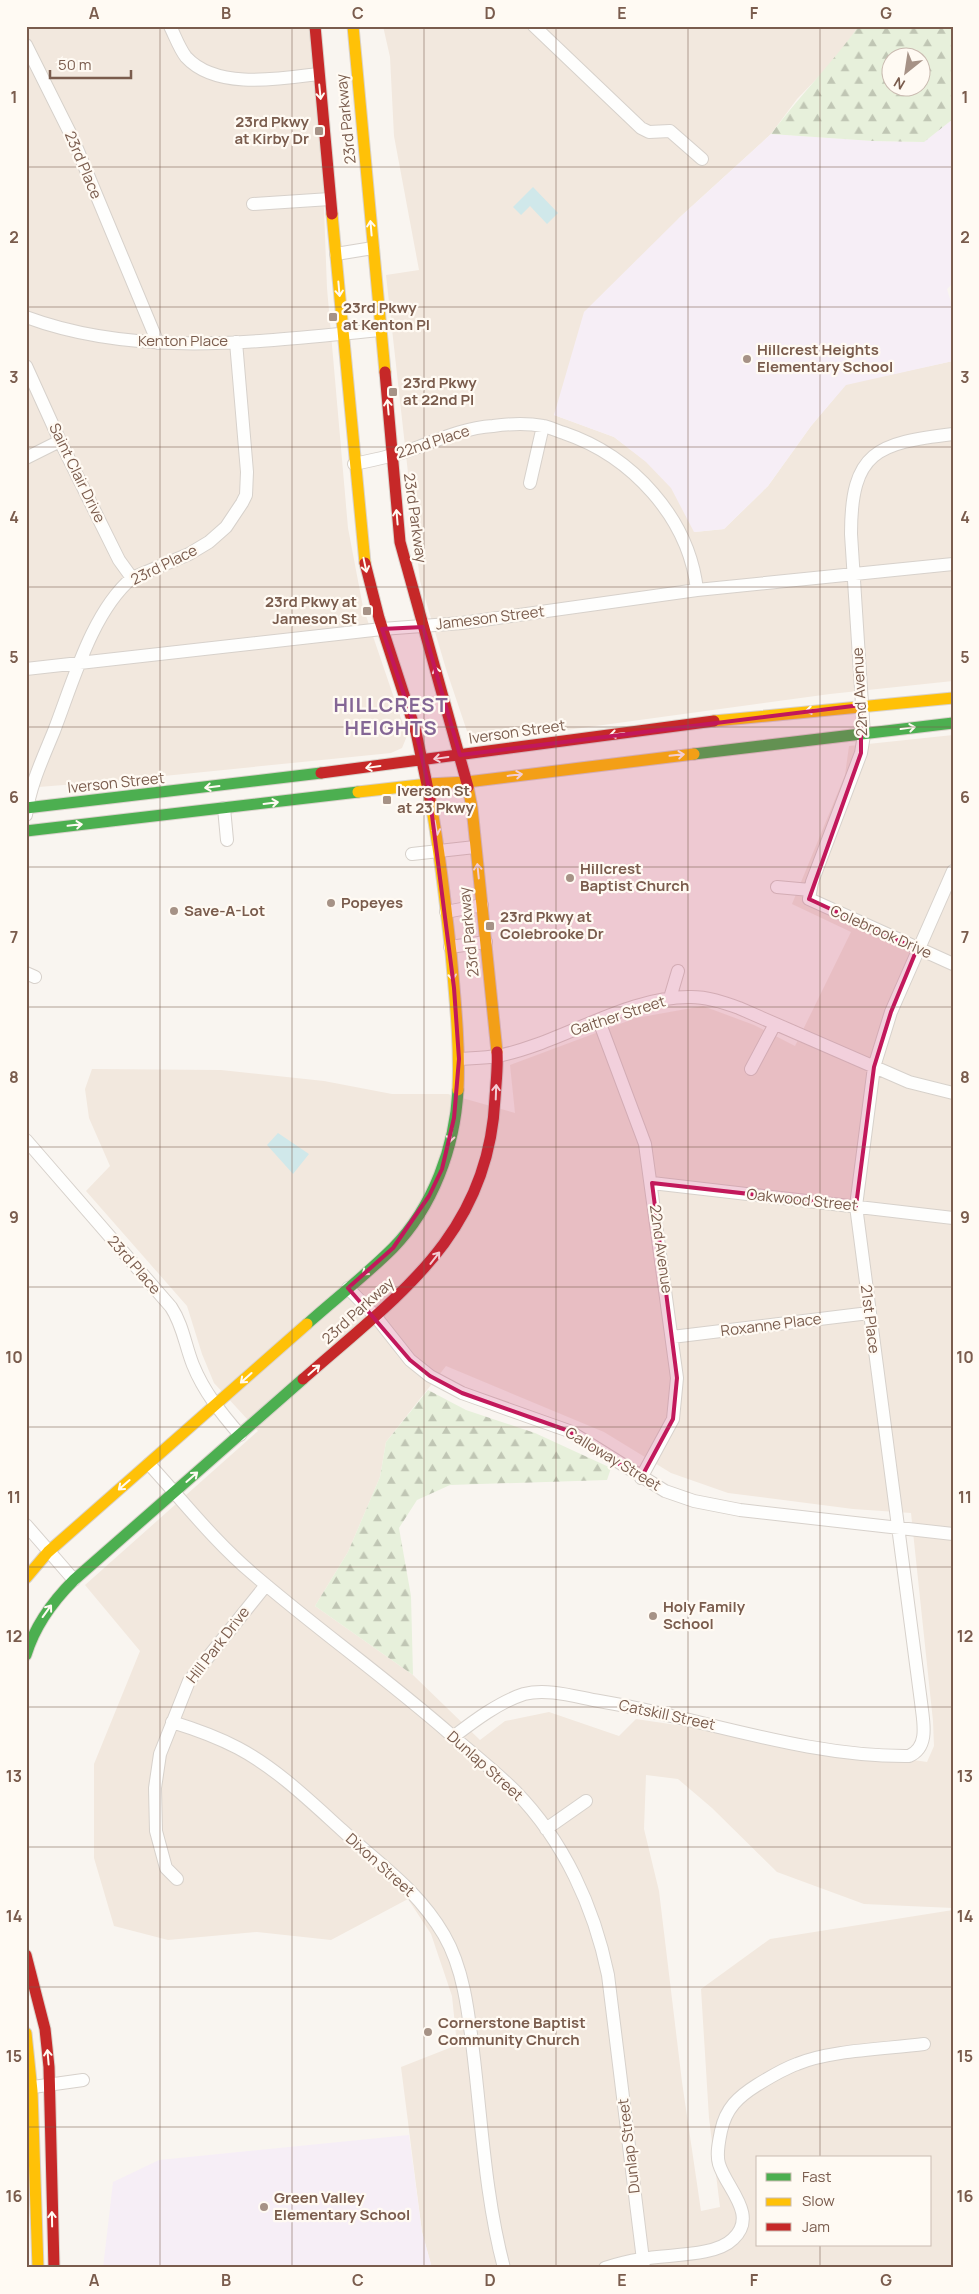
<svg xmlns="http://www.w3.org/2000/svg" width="979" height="2294" font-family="Manrope,sans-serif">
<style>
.residential{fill:#f2e8de;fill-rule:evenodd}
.education{fill:#f6eef6}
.forest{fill:url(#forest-firs);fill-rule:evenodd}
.water{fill:#d0e8ea}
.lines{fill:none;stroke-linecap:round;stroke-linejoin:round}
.street-casing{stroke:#d7d1cb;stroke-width:14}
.fast-casing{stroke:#d9d2cb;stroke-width:13}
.slow-casing{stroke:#d9d2cb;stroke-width:13}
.jam-casing{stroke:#d9d2cb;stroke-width:13}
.street{stroke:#fefefd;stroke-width:12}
.fast{stroke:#4caf50;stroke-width:11}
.slow{stroke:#ffc107;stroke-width:11}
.jam{stroke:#c62828;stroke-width:11}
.oneway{stroke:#fffaf3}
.marked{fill:#c2185b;fill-opacity:0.2;stroke:#c2185b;stroke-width:4;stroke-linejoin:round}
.grid{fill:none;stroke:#7a5c4d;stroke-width:1;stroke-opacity:0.55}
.poi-dot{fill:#a69286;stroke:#fffaf3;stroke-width:2}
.labels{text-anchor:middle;stroke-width:4.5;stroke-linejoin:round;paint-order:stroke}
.street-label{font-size:15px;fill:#7a5c4d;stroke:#fffaf3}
.poi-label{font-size:15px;font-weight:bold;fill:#7a5c4d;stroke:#fffaf3;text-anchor:start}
.district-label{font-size:20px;font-weight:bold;letter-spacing:1px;fill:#846695;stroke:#fffaf3}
.neatline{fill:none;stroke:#7a5c4d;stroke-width:2}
.grid-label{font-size:16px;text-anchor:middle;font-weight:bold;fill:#7a5c4d}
</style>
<defs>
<pattern id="forest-firs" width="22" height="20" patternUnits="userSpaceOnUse" patternTransform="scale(1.25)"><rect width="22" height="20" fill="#e7f0db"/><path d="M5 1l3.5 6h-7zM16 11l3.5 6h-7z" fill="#c0c6b4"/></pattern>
</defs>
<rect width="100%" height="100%" fill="#f9f5f0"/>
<path class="residential" d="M26 26H317L327 288 348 528 363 607 407 736 402 748 391 753 114 781 26 788Z
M383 26H859L835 60 797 99 771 134 679 218 554 415 614 437 672 481 695 532 724 529 768 486 811 426 846 384 953 361V681L830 694 471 743 446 669 420 581 386 275 419 270 394 136 390 57Z
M953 735V1908L864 1904 777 1872 712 1808 678 1779 646 1775 644 1829 659 1891 682 2082 701 2211 720 2207 709 2118 701 1989 770 1939 953 1910V2268H432L422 2232 401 2067 457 2045 452 1996 431 1934 408 1899 331 1940 257 1932 168 1940 114 1926 94 1858V1764L140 1651 85 1585 258 1431 214 1383 202 1354 187 1306 86 1191 110 1166 89 1118 85 1089 92 1069 221 1070 324 1081 392 1094H448L515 1113 510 1065 636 1018 703 1006 754 1025 795 1046 851 932 792 904 845 775 849 746ZM446 1366 604 1432 671 1473 728 1493 853 1509 911 1513 933 1721 934 1746 927 1762 636 1719 619 1736 549 1712 505 1721 480 1740 413 1675 315 1606 348 1552 380 1477 386 1442ZM758 2158H930V2245H758Z"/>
<path class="education" d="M953 119V283L947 289 953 309V361L846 385 811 426 768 486 724 529 694 532 671 488 646 462 614 437 554 415 584 312 679 218 771 134 873 141 923 142Z
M409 2135 422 2232 432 2268H103L113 2182 159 2160Z"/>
<path class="forest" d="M859 26H953V119L924 142 873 141 771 134C799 97 831 64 859 26ZM892 58H922V88H892Z
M428 1390 466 1410 535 1433 611 1468 607 1480 450 1485 417 1500 399 1528 411 1596 413 1675 315 1606 348 1552 380 1477 386 1442Z"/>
<path class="water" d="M533 187 558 213 547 224 530 206 521 215 513 207Z
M278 1133 309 1154 293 1174 267 1145Z"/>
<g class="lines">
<g class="street-casing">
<path id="street" d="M170 26C175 36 179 48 186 57 216 90 279 79 318 74
M534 26 641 128 649 132 670 131 702 159
M26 45 73 139 158 343
M253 204 330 199
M336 254 373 248
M26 317C139 359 264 341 381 330
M26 366 60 441 119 560 132 578
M953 434C877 443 851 451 851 534L864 735 861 753 812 882 809 899 953 964
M26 458 60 441
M354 464C374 460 394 456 413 449 440 439 464 428 493 426 508 424 527 423 543 426 550 427 557 431 564 433 632 456 689 518 697 590
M530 483 543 426
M26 669 382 629 462 623 697 590 953 564
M224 808 227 840
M26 815C30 785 43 758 54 731 73 682 92 612 132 578L189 554 209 542 226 527 242 503 246 495 247 472 236 342
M412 854 475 847
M777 887 810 890
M446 912 482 905
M450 947 486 942
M26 973 35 977
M670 998 678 971
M599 1021 645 1144 677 1378 673 1419 641 1478
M459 1059C471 1058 485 1058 497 1056 561 1044 626 996 691 997 708 997 723 1002 739 1008L909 1082 953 1093
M751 1069 775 1024
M26 1140 171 1307C183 1325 185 1345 193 1365 204 1392 221 1413 240 1435
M652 1183 953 1218
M348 1288 376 1317 410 1360 430 1376 462 1393 569 1431 665 1491 694 1501 740 1510 953 1534
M672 1337 869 1313
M149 1464C183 1501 214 1541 253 1574 317 1629 386 1678 450 1734 472 1753 495 1771 515 1791 564 1841 594 1907 608 1975L644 2268
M26 1525 74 1580
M172 1722C195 1729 217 1737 238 1748 276 1768 310 1801 342 1830 380 1865 417 1889 444 1935 465 1971 469 2018 474 2059 482 2128 486 2200 504 2268
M453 1737C474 1721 499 1702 524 1694 548 1688 576 1697 599 1701 702 1718 804 1757 909 1756 930 1747 923 1721 921 1702L856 1206 874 1067 891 1012 953 871
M546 1829 586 1801
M177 1879 166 1868 156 1831 155 1788 160 1754 189 1681 266 1585
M26 2088 83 2080
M605 2268C617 2264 630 2261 642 2259 667 2254 715 2257 733 2239 759 2215 726 2188 719 2164 716 2154 719 2141 721 2131 726 2108 738 2097 757 2085 770 2077 783 2069 797 2064 830 2050 887 2049 924 2044"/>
</g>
<g class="fast-casing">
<path id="fast" d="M694 754 953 723
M26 808 321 773
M26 831 358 792
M307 1324C335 1299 366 1275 393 1248 433 1207 455 1147 458 1090
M26 1655C35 1625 52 1602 74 1580L303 1379"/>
</g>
<g class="slow-casing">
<path id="slow" d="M353 26 385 372
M332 214 365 563
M714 721 953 698
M468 787 472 808 497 1052
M358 792 428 784 467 782 694 754
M430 799C440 850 445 901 451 953 455 999 460 1044 458 1090
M26 1578 48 1552 307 1324
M26 2033 32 2091 38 2268"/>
</g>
<g class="jam-casing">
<path id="jam" d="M315 26 332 214
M385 372 400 542 468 787
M365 563 379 618 416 732 430 799
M321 773 714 721
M303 1379C397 1296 489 1235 495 1098 496 1083 498 1067 497 1052
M26 1955 45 2029 49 2067 54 2268"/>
</g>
<use href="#street" class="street"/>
<use href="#fast" class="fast"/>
<use href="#slow" class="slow"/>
<use href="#jam" class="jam"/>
</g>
<defs><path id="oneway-shaft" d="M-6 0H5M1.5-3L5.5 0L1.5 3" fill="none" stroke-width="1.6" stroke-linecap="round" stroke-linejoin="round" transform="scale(1.25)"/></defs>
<g class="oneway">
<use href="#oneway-shaft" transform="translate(320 92) rotate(84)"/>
<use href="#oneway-shaft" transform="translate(371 228) rotate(-95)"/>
<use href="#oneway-shaft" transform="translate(339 289) rotate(85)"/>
<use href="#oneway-shaft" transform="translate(388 407) rotate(-95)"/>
<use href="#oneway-shaft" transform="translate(397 517) rotate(-95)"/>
<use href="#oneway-shaft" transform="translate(365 565) rotate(78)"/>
<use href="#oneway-shaft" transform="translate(437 674) rotate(-106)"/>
<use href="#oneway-shaft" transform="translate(813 710) rotate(173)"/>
<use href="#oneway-shaft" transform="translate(908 728) rotate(-8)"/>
<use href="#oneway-shaft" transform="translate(617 734) rotate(172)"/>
<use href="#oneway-shaft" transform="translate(677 755) rotate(-6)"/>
<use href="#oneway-shaft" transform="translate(441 758) rotate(172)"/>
<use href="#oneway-shaft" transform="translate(373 767) rotate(172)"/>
<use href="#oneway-shaft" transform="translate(515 775) rotate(-7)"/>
<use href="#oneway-shaft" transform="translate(212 787) rotate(173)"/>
<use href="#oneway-shaft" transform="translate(271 803) rotate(-7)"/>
<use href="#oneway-shaft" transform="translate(75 825) rotate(-6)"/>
<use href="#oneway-shaft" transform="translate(436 828) rotate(80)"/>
<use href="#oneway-shaft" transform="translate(478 871) rotate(-96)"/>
<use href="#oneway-shaft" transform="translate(452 973) rotate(84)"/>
<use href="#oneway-shaft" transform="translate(496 1092) rotate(-88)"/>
<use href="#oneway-shaft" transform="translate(451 1135) rotate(100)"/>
<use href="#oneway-shaft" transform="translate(435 1258) rotate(-52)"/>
<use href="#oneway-shaft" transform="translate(368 1270) rotate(139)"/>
<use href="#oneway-shaft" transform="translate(314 1370) rotate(-41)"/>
<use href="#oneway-shaft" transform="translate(246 1378) rotate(138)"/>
<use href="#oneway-shaft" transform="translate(192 1477) rotate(-41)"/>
<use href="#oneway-shaft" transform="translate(124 1485) rotate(139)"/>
<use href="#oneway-shaft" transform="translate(47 1611) rotate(-54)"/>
<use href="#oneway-shaft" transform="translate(48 2057) rotate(-95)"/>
<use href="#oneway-shaft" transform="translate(52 2219) rotate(-91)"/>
</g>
<path class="marked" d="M423 627 460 755 861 705V753L809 899 917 949 891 1012 874 1067 856 1206 652 1183 677 1378 673 1419 641 1478 569 1431 462 1393 430 1376 410 1360 348 1288 393 1248 429 1196 442 1169 454 1118 459 1059 454 988 428 784 416 731 382 629Z"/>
<path class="grid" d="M160 26V2268M292 26V2268M424 26V2268M556 26V2268M688 26V2268M820 26V2158M26 167H953M26 307H953M26 447H953M26 587H953M26 727H953M26 867H953M26 1007H953M26 1147H953M26 1287H953M26 1427H953M26 1567H953M26 1707H953M26 1847H953M26 1987H953M26 2127H953M820 2245V2268"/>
<g class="poi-dot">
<rect x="314" y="126" width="10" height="10" rx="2.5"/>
<rect x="328" y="312" width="10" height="10" rx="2.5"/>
<circle cx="747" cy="359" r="5"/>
<rect x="388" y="387" width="10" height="10" rx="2.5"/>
<rect x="362" y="606" width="10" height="10" rx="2.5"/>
<rect x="382" y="795" width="10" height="10" rx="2.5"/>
<circle cx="570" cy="878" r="5"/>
<circle cx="331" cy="903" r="5"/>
<circle cx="174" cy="911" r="5"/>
<rect x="485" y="921" width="10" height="10" rx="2.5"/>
<circle cx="653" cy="1616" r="5"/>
<circle cx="428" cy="2032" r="5"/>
<circle cx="264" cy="2207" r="5"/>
</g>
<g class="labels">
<g class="street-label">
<text transform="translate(346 119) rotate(-96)" y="5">23rd Parkway</text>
<text transform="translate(83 165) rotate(67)" y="5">23rd Place</text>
<text x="183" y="346">Kenton Place</text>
<text transform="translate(433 442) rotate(-18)" y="5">22nd Place</text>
<text transform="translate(77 473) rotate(64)" y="5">Saint Clair Drive</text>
<text transform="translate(415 518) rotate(82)" y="5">23rd Parkway</text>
<text transform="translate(164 565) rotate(-26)" y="5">23rd Place</text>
<text transform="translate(490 618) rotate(-7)" y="5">Jameson Street</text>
<text transform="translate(860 692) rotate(-93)" y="5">22nd Avenue</text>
<text transform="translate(517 732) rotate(-8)" y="5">Iverson Street</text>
<text transform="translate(116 783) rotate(-6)" y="5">Iverson Street</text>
<text transform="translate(469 932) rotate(-96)" y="5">23rd Parkway</text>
<text transform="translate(881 932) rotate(24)" y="5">Colebrook Drive</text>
<text transform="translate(618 1016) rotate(-18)" y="5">Gaither Street</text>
<text transform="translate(802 1200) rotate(6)" y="5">Oakwood Street</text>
<text transform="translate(661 1249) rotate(82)" y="5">22nd Avenue</text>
<text transform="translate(134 1265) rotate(49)" y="5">23rd Place</text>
<text transform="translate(358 1311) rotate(-42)" y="5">23rd Parkway</text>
<text transform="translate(870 1319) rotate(83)" y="5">21st Place</text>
<text transform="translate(771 1325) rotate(-7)" y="5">Roxanne Place</text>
<text transform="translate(613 1459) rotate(31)" y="5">Calloway Street</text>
<text transform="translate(218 1645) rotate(-52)" y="5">Hill Park Drive</text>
<text transform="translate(667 1715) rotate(12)" y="5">Catskill Street</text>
<text transform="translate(485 1766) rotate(42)" y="5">Dunlap Street</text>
<text transform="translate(380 1865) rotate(42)" y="5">Dixon Street</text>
<text transform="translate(629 2146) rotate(-97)" y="5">Dunlap Street</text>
</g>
<g class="poi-label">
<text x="309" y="127" text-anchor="end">23rd Pkwy<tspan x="309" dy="17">at Kirby Dr</tspan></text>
<text x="343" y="313">23rd Pkwy<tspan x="343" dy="17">at Kenton Pl</tspan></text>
<text x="757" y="355">Hillcrest Heights<tspan x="757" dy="17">Elementary School</tspan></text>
<text x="403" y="388">23rd Pkwy<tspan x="403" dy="17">at 22nd Pl</tspan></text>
<text x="357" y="607" text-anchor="end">23rd Pkwy at<tspan x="357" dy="17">Jameson St</tspan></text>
<text x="397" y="796">Iverson St<tspan x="397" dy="17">at 23 Pkwy</tspan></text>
<text x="580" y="874">Hillcrest<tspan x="580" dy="17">Baptist Church</tspan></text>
<text x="341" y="908">Popeyes</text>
<text x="184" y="916">Save-A-Lot</text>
<text x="500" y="922">23rd Pkwy at<tspan x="500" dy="17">Colebrooke Dr</tspan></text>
<text x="663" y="1612">Holy Family<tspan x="663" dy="17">School</tspan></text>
<text x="438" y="2028">Cornerstone Baptist<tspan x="438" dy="17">Community Church</tspan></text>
<text x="274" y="2203">Green Valley<tspan x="274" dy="17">Elementary School</tspan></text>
</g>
<g class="district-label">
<text x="391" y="712">HILLCREST<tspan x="391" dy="23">HEIGHTS</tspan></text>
</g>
</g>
<rect width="979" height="2294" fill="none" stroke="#fffaf3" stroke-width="55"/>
<rect x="756" y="2156" width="175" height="90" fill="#fffaf3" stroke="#cabbb1"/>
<rect x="766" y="2173" width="25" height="8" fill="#4caf50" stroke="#cabbb1"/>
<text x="802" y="2182" font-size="15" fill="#7a5c4d">Fast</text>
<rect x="766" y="2198" width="25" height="8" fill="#ffc107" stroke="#cabbb1"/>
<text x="802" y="2206" font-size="15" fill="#7a5c4d">Slow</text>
<rect x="766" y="2223" width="25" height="8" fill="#c62828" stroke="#cabbb1"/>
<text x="802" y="2232" font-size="15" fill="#7a5c4d">Jam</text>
<g transform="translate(906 72) rotate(210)"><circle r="24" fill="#fffaf3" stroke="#cabbb1"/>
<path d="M0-4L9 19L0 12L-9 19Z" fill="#a69286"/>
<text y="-8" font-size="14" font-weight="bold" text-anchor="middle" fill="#7a5c4d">N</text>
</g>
<path d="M50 70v8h81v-8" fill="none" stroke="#7a5c4d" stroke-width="2.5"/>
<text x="58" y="70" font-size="15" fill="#7a5c4d" stroke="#fffaf3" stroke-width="4" paint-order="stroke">50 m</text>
<rect x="28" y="28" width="924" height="2238" class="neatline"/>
<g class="grid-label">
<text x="94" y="19">A</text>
<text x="226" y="19">B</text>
<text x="358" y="19">C</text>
<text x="490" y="19">D</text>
<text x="622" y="19">E</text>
<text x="754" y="19">F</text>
<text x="886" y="19">G</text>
<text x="14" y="103">1</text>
<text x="965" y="103">1</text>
<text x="14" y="243">2</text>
<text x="965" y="243">2</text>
<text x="14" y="383">3</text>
<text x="965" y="383">3</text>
<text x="14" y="523">4</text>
<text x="965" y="523">4</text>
<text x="14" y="663">5</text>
<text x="965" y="663">5</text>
<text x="14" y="803">6</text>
<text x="965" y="803">6</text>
<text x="14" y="943">7</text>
<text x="965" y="943">7</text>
<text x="14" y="1083">8</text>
<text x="965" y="1083">8</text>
<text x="14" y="1223">9</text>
<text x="965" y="1223">9</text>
<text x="14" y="1363">10</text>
<text x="965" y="1363">10</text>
<text x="14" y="1503">11</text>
<text x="965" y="1503">11</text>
<text x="14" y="1642">12</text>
<text x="965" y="1642">12</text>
<text x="14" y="1782">13</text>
<text x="965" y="1782">13</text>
<text x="14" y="1922">14</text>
<text x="965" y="1922">14</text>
<text x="14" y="2062">15</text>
<text x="965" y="2062">15</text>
<text x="14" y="2202">16</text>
<text x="965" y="2202">16</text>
<text x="94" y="2286">A</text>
<text x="226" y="2286">B</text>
<text x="358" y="2286">C</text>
<text x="490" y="2286">D</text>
<text x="622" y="2286">E</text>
<text x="754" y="2286">F</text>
<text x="886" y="2286">G</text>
</g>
</svg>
